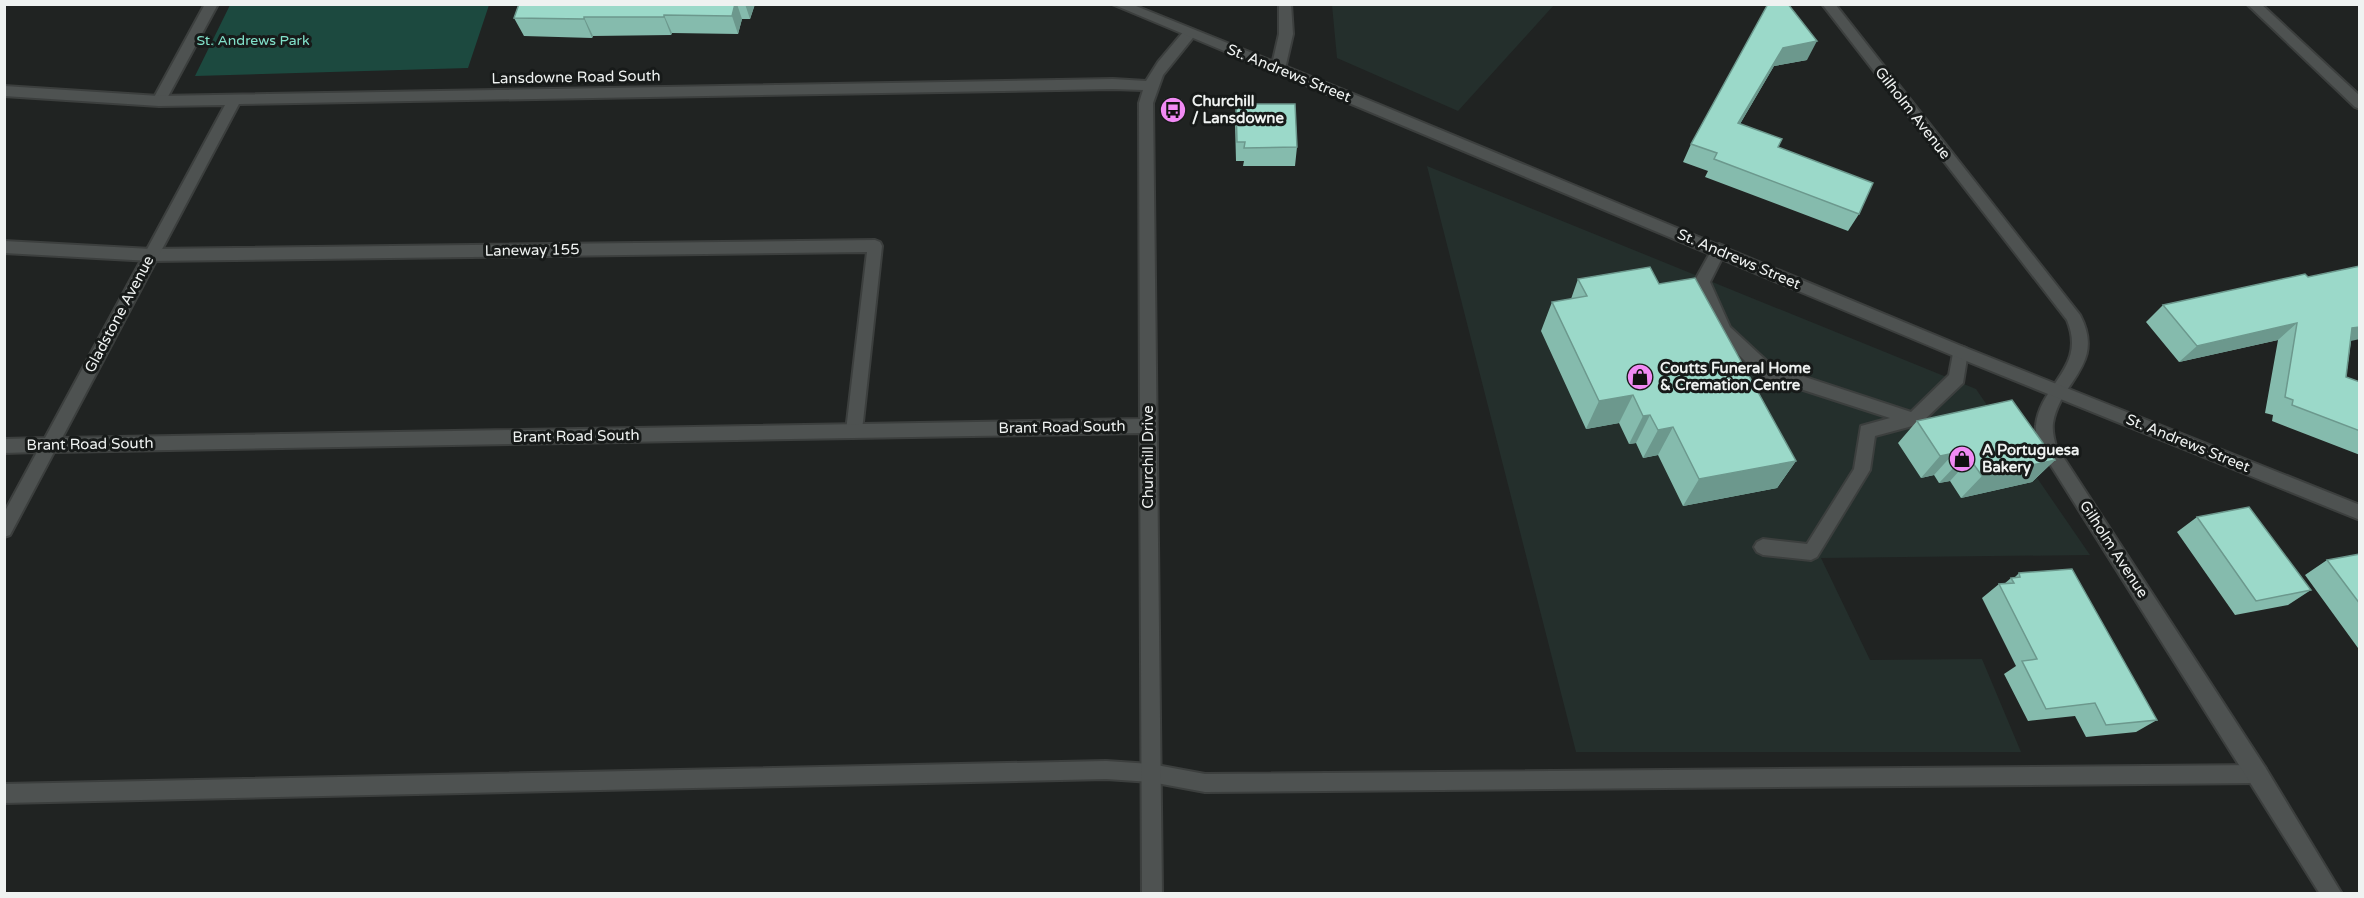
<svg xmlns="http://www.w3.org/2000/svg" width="2364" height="898" font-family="'Varela Round',sans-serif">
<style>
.built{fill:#242f2c}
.green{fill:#1c493f}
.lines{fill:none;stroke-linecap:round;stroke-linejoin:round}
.service-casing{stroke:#3c3f3e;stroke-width:4}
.minor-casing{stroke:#3c3f3e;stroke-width:4}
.secondary-casing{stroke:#3c3f3e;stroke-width:4}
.service{fill:#4e5251;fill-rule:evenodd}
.minor{fill:#4e5251;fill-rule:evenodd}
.secondary{fill:#4e5251;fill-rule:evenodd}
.wall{fill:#85bbad}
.shaded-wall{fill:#6c988d}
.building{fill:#9bd9c9;stroke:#6c988d;stroke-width:1.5}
.labels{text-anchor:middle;stroke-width:6;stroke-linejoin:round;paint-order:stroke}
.far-park-label{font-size:14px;fill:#82e1ca;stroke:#171a19}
.street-label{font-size:15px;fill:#eff2f1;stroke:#171a19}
.poi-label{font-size:15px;font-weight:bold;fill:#eff2f1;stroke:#171a19;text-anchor:start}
</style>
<rect width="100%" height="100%" fill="#202322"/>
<path class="built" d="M1332 5V4L1554 5 1458 111 1337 58Z
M1427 166 1976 389 2090 555 1821 558 1870 660 1982 659 2021 752H1576Z"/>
<path class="green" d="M230 5V4L489 5 468 68 195 76Z"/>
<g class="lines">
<g class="service-casing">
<path id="service" d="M205 4H218L164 104H154L152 101Z
M875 240 880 242 882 246 862 431 860 436 854 438 848 436 846 431 867 252 151 261 4 253V241L151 249Z
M1719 244 1724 246 1726 250 1710 282 1730 327 1772 366 1911 412 1949 375 1954 348 1960 346 1966 348 1968 352 1963 383 1920 424 1875 436 1870 470 1817 557 1811 560 1763 555 1757 552 1754 547 1757 542 1763 539 1807 544 1854 469 1861 426 1890 418 1760 376 1719 335 1694 282 1714 246Z
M1106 761 1151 764 1205 774 2258 765 2265 767 2268 774 2265 781 2258 783 1205 792 1151 782 1106 779 4 803V784Z"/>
</g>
<g class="minor-casing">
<path id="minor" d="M1279 4H1291L1293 34 1285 69 1278 74 1271 69 1279 34Z
M1822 4H1835L2080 315C2106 365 2060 381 2053 423 2052 431 2054 439 2056 446L2265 767 2342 894H2320L2040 448C2038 440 2035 432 2036 425 2041 383 2087 368 2067 320Z
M1189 30 1196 34 1163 75 1153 103 1162 894H1142L1140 433 54 452 10 535 4 537V513L37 452 4 453V439L45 438 225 105 159 106 4 96V86L159 96 1113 79 1146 81 1158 62 1184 31ZM1113 89 1143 90 1139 103 1140 419 62 438 239 104Z"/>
</g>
<g class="secondary-casing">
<path id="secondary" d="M1112 4H1131L1378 104 1966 348 2360 505V520L1954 356Z
M2247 4H2261L2360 96V109L2355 107Z"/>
</g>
<use href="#service" class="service"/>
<use href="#minor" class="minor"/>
<use href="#secondary" class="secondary"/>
</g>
<path class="wall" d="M519 4H755L750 19H742L738 34 672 33 671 35 593 36 592 38 524 36 514 18Z
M1768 4 1807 60 1774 66 1740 124 1778 147 1859 214 1848 231 1705 177 1708 171 1683 162 1691 144Z
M1236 104 1297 147 1295 166H1243L1244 161H1236L1235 123Z
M2308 277 2351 341 2346 377 2360 382V455L2272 421 2273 415 2265 413 2278 340 2179 362 2146 322 2163 305Z
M1578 279 1659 284 1796 461 1777 488 1683 506 1658 455 1643 458 1636 443 1629 444 1619 423 1586 429 1541 331 1552 302 1571 299Z
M1917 421 2055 460 2032 482 1961 498 1950 481 1939 483 1934 475 1921 478 1898 443Z
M2197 517 2311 590 2288 605 2235 615 2177 532Z
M2360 554V648H2358L2305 575 2327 560Z
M2019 573 2157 720 2136 732 2086 737 2075 716 2028 721 2004 674 2016 666 1982 598 1999 584H2004L2011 578H2014Z"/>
<path class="shaded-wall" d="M735 4H737L742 19 738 34 732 16Z
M745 4H755L750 19Z
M664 15 672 33 671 35 664 17Z
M584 17 593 36 592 38 584 19Z
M1817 41 1807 60 1774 66 1730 141 1738 123 1783 48Z
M2297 323 2278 340 2179 362 2197 346Z
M2360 327V339L2332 345 2352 328Z
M1633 395 1619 423 1586 429 1599 401Z
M1650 415 1636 443 1629 444 1643 416Z
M1673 427 1658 455 1643 458 1658 430Z
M1954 453 1934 475 1921 478 1940 456Z
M1970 459 1950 481 1939 483 1960 461Z
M2055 460 2032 482 1961 498 1982 476Z
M1796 461 1777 488 1683 506 1699 479Z"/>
<path class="building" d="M519 4H735L732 16 664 15V17H584V19L514 18Z
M1768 4H1788L1817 41 1783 48 1738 123 1782 139 1778 147 1873 183 1859 214 1714 159 1717 153 1691 144Z
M1236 104H1295L1297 147 1244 148 1245 142H1237Z
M2360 266V327L2352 328 2346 377 2360 382V431L2292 405 2293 400 2285 397 2297 323 2197 346 2163 305 2305 274 2308 277Z
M1650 267 1659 284 1695 278 1796 461 1699 479 1673 427 1658 430 1650 415 1643 416 1633 395 1599 401 1552 302 1587 296 1578 279Z
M2012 400 2055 460 1982 476 1970 459 1960 461 1954 453 1940 456 1917 421Z
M2249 507 2311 590 2256 601 2197 517Z
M2360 554V604L2327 560Z
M2072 569 2157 720 2106 725 2095 703 2046 709 2022 661 2037 659 1999 584 2014 583 2011 578 2020 577 2019 573Z"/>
<defs>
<g id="bus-disc" transform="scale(1.35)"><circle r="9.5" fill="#f18af4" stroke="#171a19"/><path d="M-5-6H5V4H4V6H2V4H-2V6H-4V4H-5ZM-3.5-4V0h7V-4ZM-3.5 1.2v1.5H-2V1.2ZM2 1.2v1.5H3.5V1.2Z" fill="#111"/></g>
<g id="shop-disc" transform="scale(1.35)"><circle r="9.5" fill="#f18af4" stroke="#171a19"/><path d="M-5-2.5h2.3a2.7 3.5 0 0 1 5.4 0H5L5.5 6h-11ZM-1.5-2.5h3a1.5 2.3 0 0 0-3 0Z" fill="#111"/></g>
</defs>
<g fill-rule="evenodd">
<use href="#bus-disc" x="1173" y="110"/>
<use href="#shop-disc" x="1640" y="377"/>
<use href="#shop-disc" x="1962" y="459"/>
</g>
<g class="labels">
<g class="far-park-label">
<text x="253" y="45">St. Andrews Park</text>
</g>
<g class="street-label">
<text transform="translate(1289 73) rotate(22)" y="5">St. Andrews Street</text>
<text transform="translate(576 77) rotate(-1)" y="5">Lansdowne Road South</text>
<text transform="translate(1913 113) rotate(52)" y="5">Gilholm Avenue</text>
<text transform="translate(532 250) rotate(-1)" y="5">Laneway 155</text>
<text transform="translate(1739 259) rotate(23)" y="5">St. Andrews Street</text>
<text transform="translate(119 314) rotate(-62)" y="5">Gladstone Avenue</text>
<text transform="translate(1062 427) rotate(-1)" y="5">Brant Road South</text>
<text transform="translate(576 436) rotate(-1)" y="5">Brant Road South</text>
<text transform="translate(2188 443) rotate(22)" y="5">St. Andrews Street</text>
<text transform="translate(90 444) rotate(-1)" y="5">Brant Road South</text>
<text transform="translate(1148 457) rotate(-90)" y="5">Churchill Drive</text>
<text transform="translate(2114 549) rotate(57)" y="5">Gilholm Avenue</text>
</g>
<g class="poi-label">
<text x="1192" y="106">Churchill<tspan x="1192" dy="17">/ Lansdowne</tspan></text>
<text x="1660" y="373">Coutts Funeral Home<tspan x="1660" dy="17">&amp; Cremation Centre</tspan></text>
<text x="1982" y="455">A Portuguesa<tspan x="1982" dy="17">Bakery</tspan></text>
</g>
</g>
<rect width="2364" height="898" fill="none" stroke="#eff2f1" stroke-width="12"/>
</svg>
